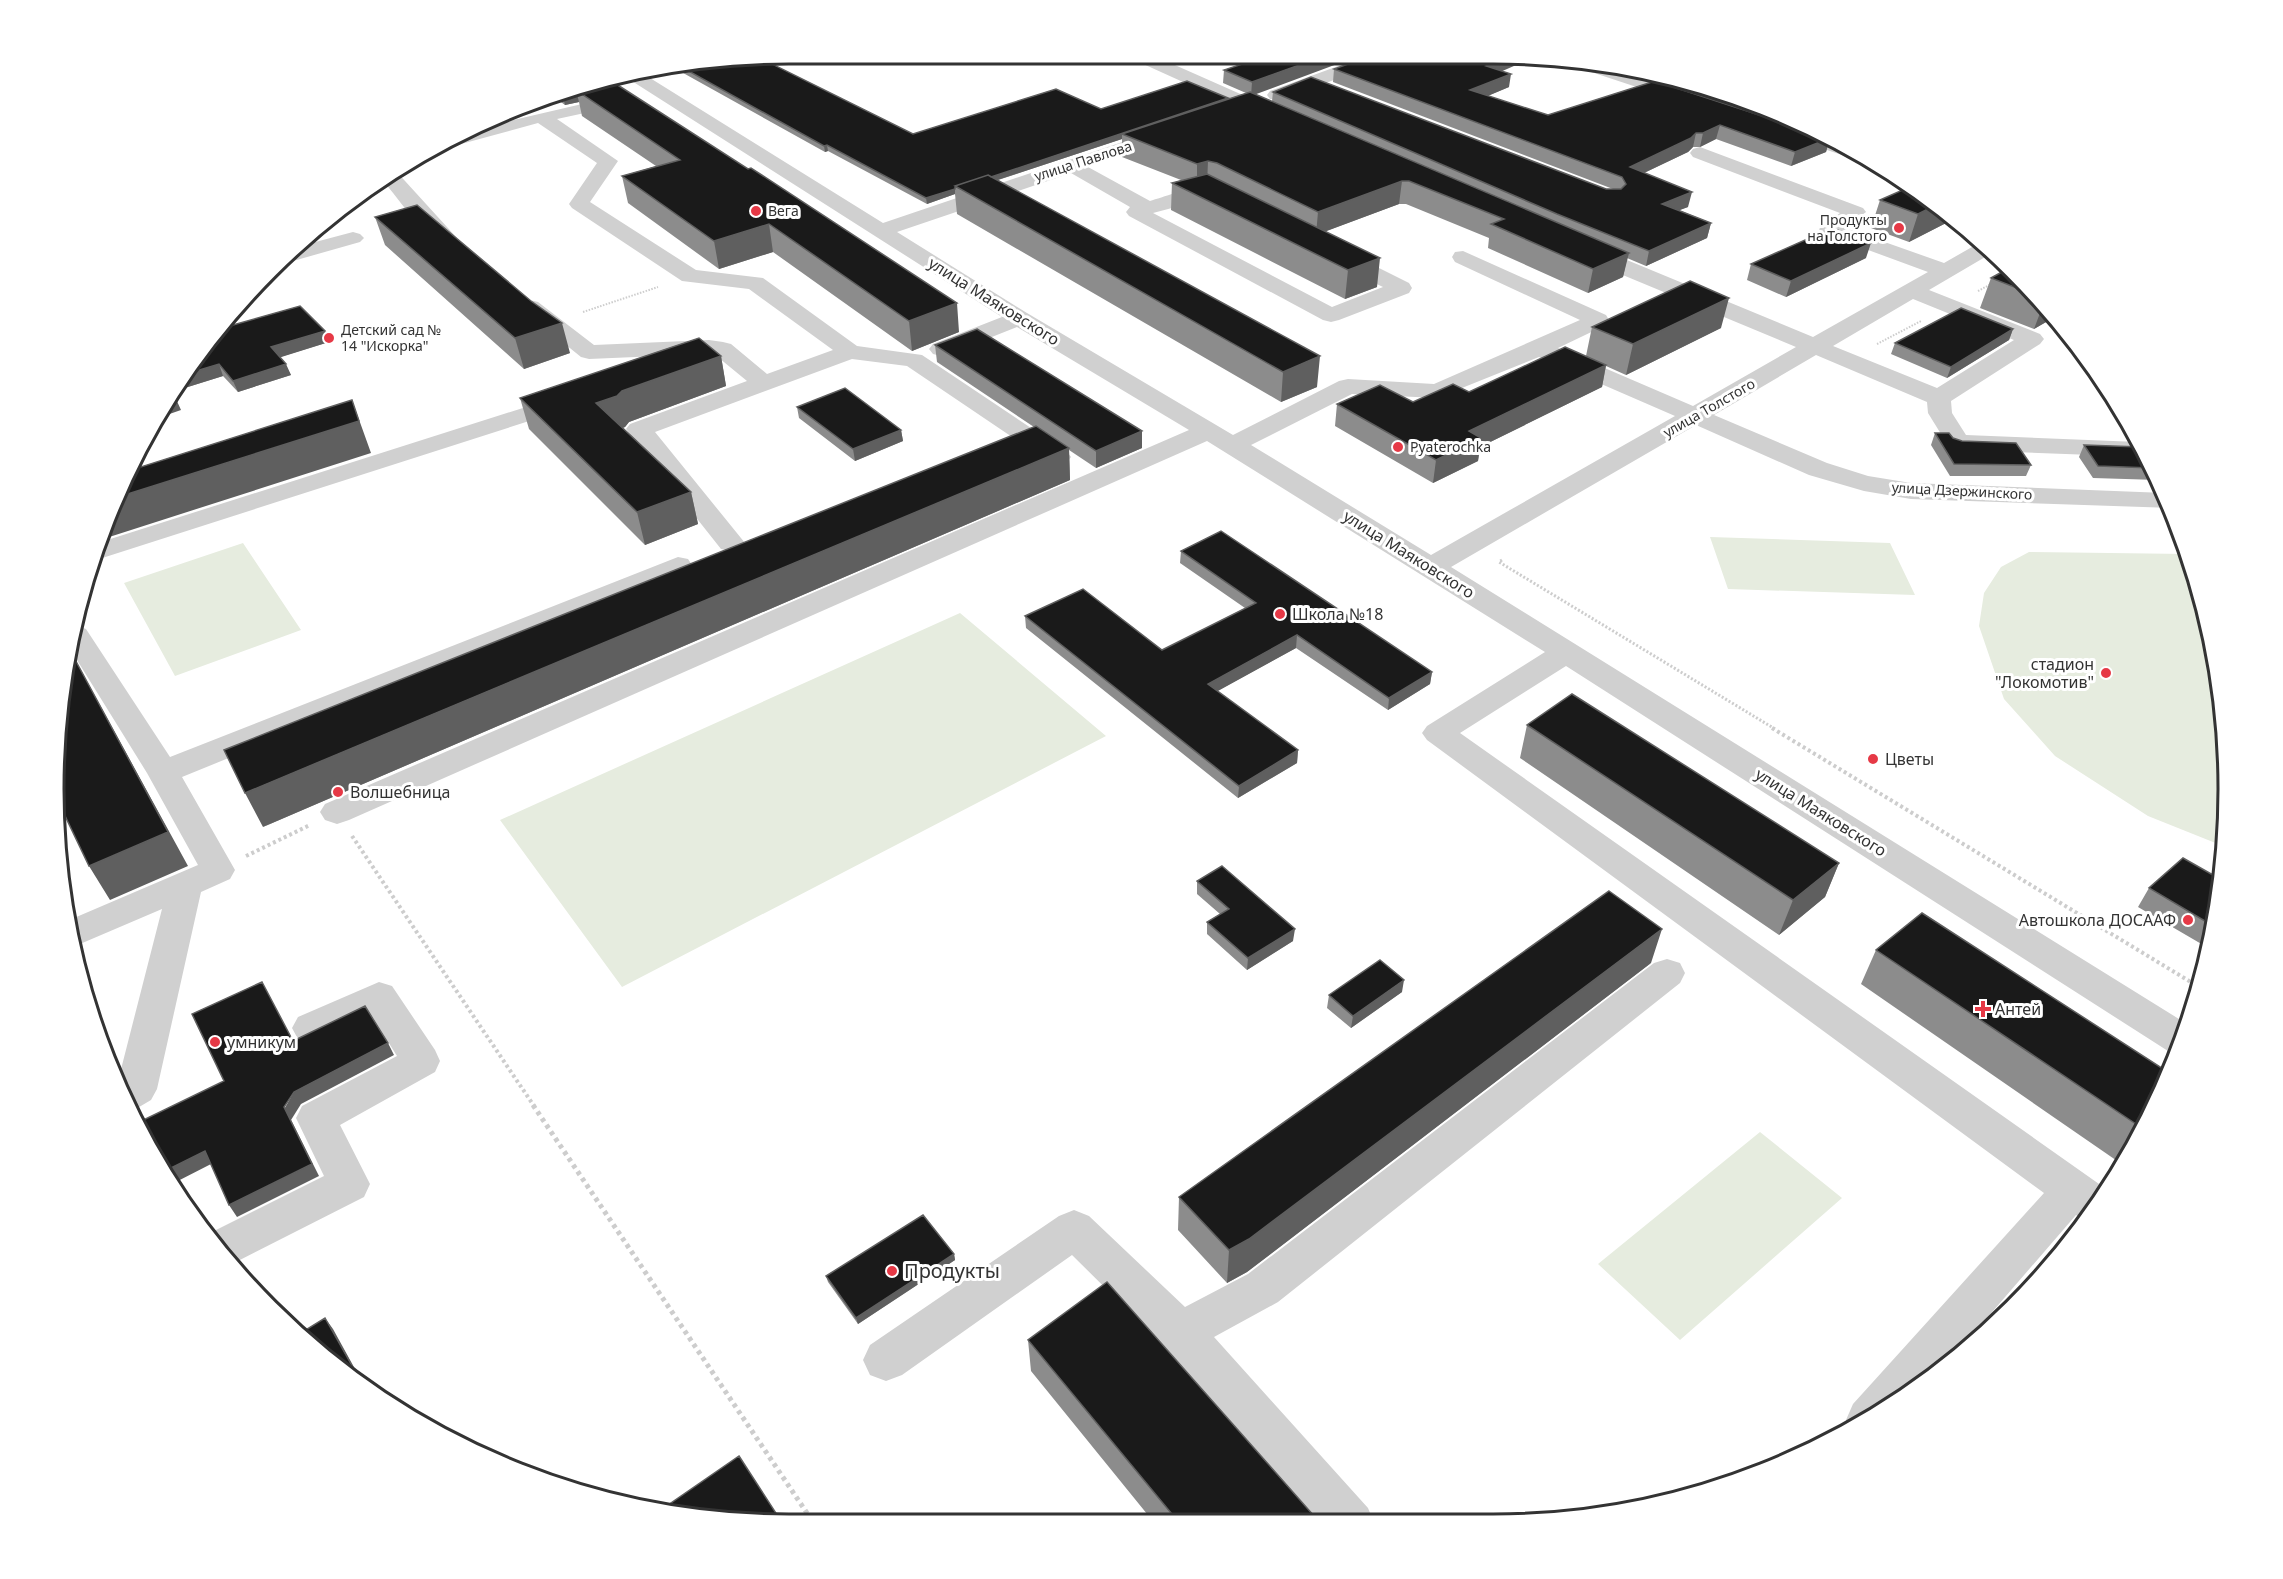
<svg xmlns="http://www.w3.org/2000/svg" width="2283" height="1579" font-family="'Noto Sans',sans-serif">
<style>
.green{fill:#e6ecdf}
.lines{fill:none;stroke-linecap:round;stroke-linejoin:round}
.path-far3{stroke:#cdcdcd;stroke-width:2;stroke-dasharray:1.5 1.5;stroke-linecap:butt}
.path-far2{stroke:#cdcdcd;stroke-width:3;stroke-dasharray:2 2;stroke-linecap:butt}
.path-far1{stroke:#cdcdcd;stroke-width:4;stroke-dasharray:3 3;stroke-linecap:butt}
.path{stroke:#cdcdcd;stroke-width:5;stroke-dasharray:4 4;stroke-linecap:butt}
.minor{fill:#d0d0d0;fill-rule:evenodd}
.wall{fill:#8c8c8c}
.shaded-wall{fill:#5f5f5f}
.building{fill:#1a1a1a;stroke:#5f5f5f;stroke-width:1.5}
.poi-dot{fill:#e63946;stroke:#fff;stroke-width:2}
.labels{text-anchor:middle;stroke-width:6;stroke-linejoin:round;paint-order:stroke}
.far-street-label{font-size:14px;fill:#333;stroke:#fff}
.far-poi-label{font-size:14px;fill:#333;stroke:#fff;text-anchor:start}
.street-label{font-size:16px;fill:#333;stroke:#fff}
.poi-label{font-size:16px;fill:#333;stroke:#fff;text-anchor:start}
.near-poi-label{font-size:20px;fill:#333;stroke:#fff;text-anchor:start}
.rim{fill:none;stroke:#333;stroke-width:3}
</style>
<rect width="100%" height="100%" fill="#fff"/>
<path class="green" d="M1710 537 1890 543 1915 595 1728 589Z
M243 543 301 630 175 676 124 583Z
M2029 552 2187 554 2215 646 2229 790 2223 846 2148 816 2055 756 2004 699 1979 626 1984 593 2001 567Z
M960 613 1106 736 622 987 500 820Z
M1760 1132 1842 1198 1680 1340 1598 1264Z"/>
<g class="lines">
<path class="path-far3" d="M1978 291 1993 283
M583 312 658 287
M1877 344 1921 321"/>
<path class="path-far2" d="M1502 560 1499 562 1775 729"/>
<path class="path-far1" d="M1772 728 2199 987
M352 836 534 1106
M246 856 310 825"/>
<path class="path" d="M533 1105 815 1525"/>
<path class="minor" d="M1127 54H1150L1281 112 1283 116 1281 120H1267L1130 58Z
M1371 54H1383L1386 58 1383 62 1282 99H1270L1267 95 1270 91Z
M1570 62 1605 65 1694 94 1697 98 1694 102H1682L1573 66Z
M642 73 883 223 1158 130H1172L1174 134 1172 138 1088 167 1150 201C1168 196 1212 178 1224 195L1221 199 1214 201 1206 199 1153 213 1332 307 1383 287 1331 262 1328 257 1331 252 1339 251 1347 252 1409 283 1412 288 1409 293 1339 320 1331 322 1323 320 1129 216 1126 212 1130 207 1071 173 897 232 1027 313 1233 435 1339 381 1348 379 1434 384 1580 320 1455 262 1452 257 1455 252 1463 251 1606 315 1609 320 1606 325 1558 348 1693 406 1796 347 1577 256 1574 251 1577 246 1585 245 1593 246 1813 337 1928 272 1822 233 1819 229 1840 213 1693 157 1690 153 1693 149 1700 147 1863 208 1866 212 1845 228 1944 263 1979 243 1992 253 1929 290 2040 334 2044 339 2040 344 1951 401 1952 413 1966 435 2138 442 2146 457 1958 450 1949 447 1928 413 1927 402 1816 355 1714 415 1827 463 1868 476 1911 483 2165 493 2173 508 1911 499 1864 491 1809 475 1696 425 1451 567 2187 1024 2178 1054 2168 1051 1566 666 1460 733 2109 1191 2086 1221 2076 1215 1948 1363 1902 1401 1850 1431 1846 1420 1853 1404 2044 1193 1427 740 1422 733 1427 726 1545 652 1207 441 349 820 337 824 325 820 320 812 325 804 1189 430 1017 327 949 354 941 356 933 354 929 349 933 344 1002 317 624 76ZM1913 299 2014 340 1937 388 1833 346ZM1539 357 1675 416 1431 555 1251 445 1352 394 1437 398Z
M625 94 631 95 634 99 631 103 557 119 618 161 590 202 696 270 763 278 857 346 922 355 1067 452 1071 457 1067 462 1058 465 1049 462 907 366 852 359 655 432 745 543 741 549 731 551 721 549 626 429 630 424 747 381 719 358 673 373 665 371 661 366 665 361 682 355 589 359 581 357 519 307 522 302 530 300 538 302 594 345 709 340 723 342 731 344 767 374 833 350 749 289 682 281 572 208 569 204 597 163 538 123 450 147 443 145 471 130Z
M1786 124C1816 132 1848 143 1873 161H1860L1779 134 1777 130 1779 126Z
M395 170 457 238 453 242C449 244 444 245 439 243 423 235 394 193 381 178Z
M353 232 360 234 364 238 360 242 293 261 287 260 304 245Z
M567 394 576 396 579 401 576 406 96 560 101 542Z
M678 557 688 559 692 565 688 571 182 777 235 870 230 879 201 892 157 1089 151 1100 129 1113 118 1081 162 909 73 947 67 921 198 865 147 773 72 652 78 626 86 629 170 757Z
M1667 959 1680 963 1685 973 1680 983 1278 1302 1214 1337 1368 1508 1375 1525H1319L1165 1347 1072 1255 902 1375 886 1381 870 1375 863 1360 870 1345 1059 1216 1074 1210 1089 1216 1185 1307 1248 1274 1654 963Z
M379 982 392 986 435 1050 440 1061 435 1072 340 1125 370 1184 364 1197 232 1264 208 1234 324 1176 296 1118 302 1106 397 1056 372 1016 311 1043 298 1039 292 1028 298 1017Z"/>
</g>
<path class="wall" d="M1273 54 1255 94 1272 101 1273 92 1606 189H1613L1333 82 1334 69 1502 71 1509 87 1487 96 1548 115 1655 81 1830 138 1826 152 1791 166 1716 139 1700 147H1693L1688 152 1644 173 1688 207 1679 210 1711 223 1707 238 1646 266 1627 258 1623 277 1588 293 1488 248 1489 238 1406 204H1399L1326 231 1377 287 1345 299 1171 210 1172 183 1181 180 1122 157V139L998 180 1317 387 1281 402 957 214 955 194 927 204 828 151 825 152 676 69 760 58 913 134 1101 109 1228 98V99L1246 93 1223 83 1224 70Z
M599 79 600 85 959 332 912 351 773 252 719 269 628 203 622 176 656 166 582 116 579 102 565 105 551 95Z
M1680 80 1730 93 1825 136 1678 87Z
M1907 188 1950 221 1909 242 1871 228 1880 200Z
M375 217 570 353 524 369 385 245Z
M1866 258 1786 297 1747 280 1751 264Z
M2014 270 2053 318 2034 329 1980 308 1991 278Z
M1592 327 1721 328 1626 375 1606 366 1602 387 1480 447 1478 461 1433 483 1335 426 1337 404 1413 402 1469 392 1586 356Z
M219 329 325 331 329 342 280 357 291 375 238 392 223 376 175 391Z
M2013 329 2009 340 1947 378 1891 354 1895 343Z
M935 345 1142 448 1096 468 1069 450 1070 480 263 827 1034 427 937 362Z
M721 356 726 386 629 422 625 427 623 428 691 492 698 524 645 545 529 429 520 398Z
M797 407 901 430 903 441 855 461 799 418Z
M1935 433 1953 438 2031 465 2026 476H1950L1931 445Z
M2084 445 2141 447 2158 480 2093 478 2079 457Z
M1181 551 1432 672 1430 684 1388 710 1296 648 1217 691 1298 750 1297 763 1238 798 1026 628 1025 616 1162 650 1245 608 1180 563Z
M1527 725 1839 863 1825 897 1779 935 1520 758Z
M2220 879 2215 933 2210 949 2138 907 2149 888Z
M1197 881 1293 941 1247 970 1207 934V922L1220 914 1197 894Z
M1876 950 2171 1074 2123 1165 1861 984Z
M1651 963 1247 1272 1227 1283 1178 1230 1179 1197Z
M1402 992 1351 1028 1327 1008 1329 995Z
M954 1254 955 1260 858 1324 828 1282 826 1276Z
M1028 1340 1322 1525H1156L1031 1371Z"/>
<path class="shaded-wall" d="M1330 54H1364L1251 96 1252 82Z
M1509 56 1532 58 1484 79 1486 66Z
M1511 74 1509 87 1469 104 1470 90Z
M599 79 602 96 576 90 579 102 565 105 562 92Z
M1228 98V104L1122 134V139L964 191 957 188Z
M1720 125 1716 139 1700 147 1703 133Z
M1696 133 1693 147 1688 152 1627 181 1630 167Z
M1830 138 1826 152 1791 166 1795 152Z
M827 145 828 151 825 152 824 146Z
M1208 161 1207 184 1197 187V164Z
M1402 181 1399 204 1316 235 1318 212Z
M955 189V194L927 204 926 198Z
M1692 192 1688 207 1659 218 1662 204Z
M1932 207 1950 221 1909 242 1918 214Z
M1711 223 1707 238 1646 266 1649 251Z
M769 224 773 252 719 269 714 241Z
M1871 243 1866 258 1786 297 1791 281Z
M1629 253 1623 277 1588 293 1593 269Z
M1380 258 1377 287 1345 299 1348 270Z
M1729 298 1721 328 1626 375 1633 344Z
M957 303 959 332 912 351 909 321Z
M2043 305 2053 318 2034 329Z
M562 323 570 353 524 369 515 338Z
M2013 329 2009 340 1947 378 1951 367Z
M325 331 329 342 275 359 271 347Z
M721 356 726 386 629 422 625 427 604 434 596 403 622 391Z
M1320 356 1317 387 1281 402 1283 372Z
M219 364 223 376 175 391 186 374Z
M286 364 291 375 238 392 233 381Z
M1606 365 1602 387 1480 447 1478 461 1433 483 1436 460 1469 431Z
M176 399 181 410 155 419 167 402Z
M352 400 371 453 103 539 102 537 110 508 115 498Z
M901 430 903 441 855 461 853 449Z
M1142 431V448L1096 468V451Z
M1069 448 1070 480 263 827 245 793Z
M691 492 698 524 645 545 637 512Z
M1297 635 1296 648 1207 697 1208 684Z
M72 654 188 866 110 900 89 866Z
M1432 672 1430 684 1388 710 1389 698Z
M1298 750 1297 763 1238 798 1239 786Z
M1839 863 1825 897 1779 935 1793 900Z
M1295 929 1293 941 1247 970 1248 958Z
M1662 929 1651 963 1247 1272 1227 1283 1229 1250Z
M1404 980 1402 992 1351 1028 1353 1016Z
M388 1043 394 1055 301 1104 291 1120 319 1176 237 1217 229 1205 294 1092Z
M205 1151 213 1163 170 1185 163 1172Z
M954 1254 955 1260 858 1324 856 1318Z
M325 1318 333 1329 366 1389 364 1387Z"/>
<path class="building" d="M1273 54H1330L1252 82 1224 70Z
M1376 54H1494L1509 56 1486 66 1511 74 1470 90 1548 115 1655 81 1830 138 1795 152 1720 125 1703 133H1696L1691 138 1630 167 1692 192 1662 204 1711 223 1649 251 1557 214 1273 92 1311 77 1606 189H1621L1626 184 1622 177 1334 69Z
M760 58 913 134 1056 89 1101 109 1187 81 1228 98 991 177 988 175 955 186V189L926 198 827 145 824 146 683 68Z
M613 82 748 169 751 168 957 303 909 321 769 224 714 241 622 176 680 160 576 90Z
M1696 84 1730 93 1749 102Z
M1250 92 1629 253 1593 269 1491 224 1504 219 1409 181H1402L1318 212 1217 163 1208 161 1197 164 1122 134Z
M1207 174 1380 258 1348 270 1172 183Z
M988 175 1320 356 1283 372 955 186Z
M1907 188 1932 207 1918 214 1880 200Z
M417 205 531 301 562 323 515 338 375 217Z
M1832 228 1871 243 1791 281 1751 264Z
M2011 267 2014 270 2035 295 1991 278Z
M1690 281 1729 298 1633 344 1592 327Z
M300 306 325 331 271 347 286 364 233 381 219 364 186 374 219 329Z
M1961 308 2013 329 1951 367 1895 343Z
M977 329 1142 431 1096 451 935 345Z
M699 338 721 356 622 391 617 396 596 403 691 492 637 512 520 398Z
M1565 347 1606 365 1469 431 1481 438 1436 460 1337 404 1380 385 1413 402 1453 384 1469 392Z
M845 388 901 430 853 449 797 407Z
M172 395 176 399 167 402Z
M352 400 359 421 115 498 128 471Z
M1036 426 1069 448 245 793 224 750Z
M1935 433H1949L1953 438 1962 441 2016 443 2031 465 1954 464Z
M2084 445 2141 447 2152 468 2098 466Z
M1221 531 1432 672 1389 698 1297 635 1208 684 1298 750 1239 786 1025 616 1083 589 1162 650 1256 603 1181 551Z
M71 652 168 832 89 866 57 799 60 694Z
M1572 694 1839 863 1793 900 1527 725Z
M2183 858 2220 879 2215 927 2149 888Z
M1222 866 1295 929 1248 958 1207 922 1229 909 1197 881Z
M1609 891 1662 929 1249 1239 1229 1250 1179 1197Z
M1922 913 2171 1074 2142 1128 1876 950Z
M1380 960 1404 980 1353 1016 1329 995Z
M262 982 293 1041 365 1006 388 1043 294 1092 284 1107 312 1164 229 1205 205 1151 163 1172 135 1124 224 1081 192 1014Z
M923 1215 954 1254 856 1318 826 1276Z
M1107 1282 1322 1525H1181L1028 1340Z
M325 1318 364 1387 299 1334Z
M739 1456 783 1524 658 1512Z"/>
<g class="poi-dot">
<circle cx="756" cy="211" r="6"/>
<circle cx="1899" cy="228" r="6"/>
<circle cx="329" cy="338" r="6"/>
<circle cx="1398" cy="447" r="6"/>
<circle cx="1280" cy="614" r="6"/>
<circle cx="2106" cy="673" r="6"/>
<circle cx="1873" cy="759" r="6"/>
<circle cx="338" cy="792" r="6"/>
<circle cx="2188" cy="920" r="6"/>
<path d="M1980 1000h6v6h6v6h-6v6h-6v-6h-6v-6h6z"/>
<circle cx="215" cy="1042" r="6"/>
<circle cx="892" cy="1271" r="6"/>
</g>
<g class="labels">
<g class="far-street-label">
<text transform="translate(1083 161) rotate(-18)" y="5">улица Павлова</text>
<text transform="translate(1709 408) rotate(-30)" y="5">улица Толстого</text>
<text transform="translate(1962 491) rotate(3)" y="5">улица Дзержинского</text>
</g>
<g class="far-poi-label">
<text x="768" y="216">Вега</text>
<text x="1887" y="225" text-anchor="end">Продукты<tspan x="1887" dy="16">на Толстого</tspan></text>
<text x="341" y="335">Детский сад №<tspan x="341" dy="16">14 "Искорка"</tspan></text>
<text x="1410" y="452">Pyaterochka</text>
</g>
<g class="street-label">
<text transform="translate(994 301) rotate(32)" y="6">улица Маяковского</text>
<text transform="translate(1409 554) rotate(32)" y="6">улица Маяковского</text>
<text transform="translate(1821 812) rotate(32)" y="6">улица Маяковского</text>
</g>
<g class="poi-label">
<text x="1292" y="620">Школа №18</text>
<text x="2094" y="670" text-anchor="end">стадион<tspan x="2094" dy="18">"Локомотив"</tspan></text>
<text x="1885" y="765">Цветы</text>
<text x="350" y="798">Волшебница</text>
<text x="2176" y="926" text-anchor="end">Автошкола ДОСААФ</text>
<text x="1995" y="1015">Антей</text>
<text x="227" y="1048">умникум</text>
</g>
<g class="near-poi-label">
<text x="904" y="1278">Продукты</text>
</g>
</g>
<path d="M0 0H2283V1579H0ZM789 64H1493A725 725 0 0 1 2218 789V789A725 725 0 0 1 1493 1514H789A725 725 0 0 1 64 789V789A725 725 0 0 1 789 64Z" fill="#fff" fill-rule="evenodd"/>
<path class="rim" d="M789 64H1493A725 725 0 0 1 2218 789V789A725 725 0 0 1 1493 1514H789A725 725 0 0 1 64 789V789A725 725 0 0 1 789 64Z"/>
</svg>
